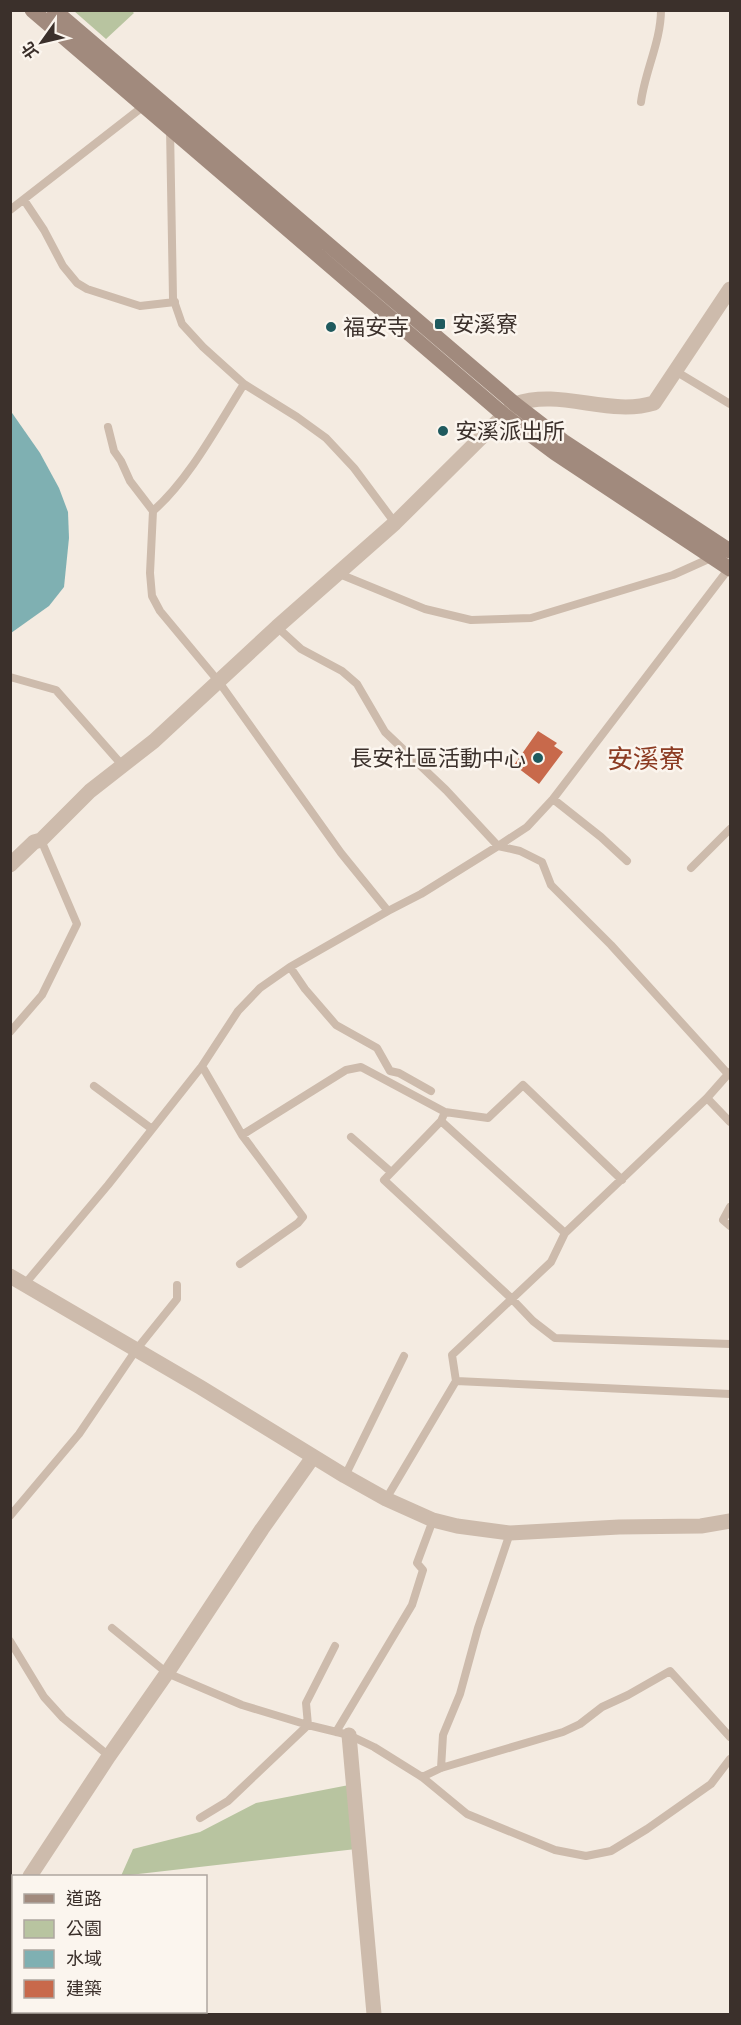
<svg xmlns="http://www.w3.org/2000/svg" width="741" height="2025" font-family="'Titillium Web','Noto Sans TC',sans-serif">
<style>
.green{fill:#b8c4a0}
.water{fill:#7fb0b2}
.building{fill:#c8694b}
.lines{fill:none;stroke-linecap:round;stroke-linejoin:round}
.service{stroke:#cdbbac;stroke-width:8}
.minor{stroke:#cdbbac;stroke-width:15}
.tertiary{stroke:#cdbbac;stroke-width:15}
.secondary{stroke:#a18a7d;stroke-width:15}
.poi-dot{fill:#1f5a5e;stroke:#fbf5ee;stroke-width:2}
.labels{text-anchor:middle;stroke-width:5;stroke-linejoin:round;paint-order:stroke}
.poi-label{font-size:22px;fill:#3b302b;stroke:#fbf5ee;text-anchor:start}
.quarter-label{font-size:26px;fill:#8c3b22;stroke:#fbf5ee}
</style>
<rect width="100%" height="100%" fill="#f4ebe1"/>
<path class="green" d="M131 10 134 13 106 39 74 11Z
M349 1785 356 1849 121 1876 133 1849 200 1832 256 1803Z"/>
<path class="water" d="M10 410 40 453 59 488 68 512 69 538 64 587 49 606 11 633Z"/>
<path class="building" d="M538 731 557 743 554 746 563 752 539 784 514 765Z"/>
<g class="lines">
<path class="service" d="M641 102C645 71 661 41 661 10
M170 128 173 298 182 324 203 347 244 384 297 417 326 438 354 468 395 523
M24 200 44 230 63 266 77 283 87 289 140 306 175 302
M10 210 145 105
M677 372 730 404
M244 384C218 425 189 480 153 511L150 573 152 596 160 611 219 682 341 853 388 911
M108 427 114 451 121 461 130 481 153 511
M337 573 425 609 471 620 531 618 673 575 713 557
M277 627 301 649 342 671 357 684 385 732 446 790 498 846 520 851 542 862 551 885 611 945 728 1074
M10 677 56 690 122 765
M553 799 601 837 627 861
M691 868 730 829
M290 967 305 989 336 1025 377 1048 390 1071 399 1073 431 1091
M10 1032 42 995 77 924 41 840
M202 1066 242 1135 303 1217 298 1223 240 1264
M94 1086 152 1129
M707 1098 730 1122
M445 1112 488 1118 523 1085 622 1180
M242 1135 346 1070 361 1067 445 1112 441 1121
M351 1137 391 1172
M730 1207 723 1220 730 1226
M565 1233 441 1121 384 1180 511 1298 533 1321 555 1338 730 1344
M24 1285 108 1185 202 1066 238 1011 260 988 290 967 388 911 421 894 498 846 527 827 553 799 730 567
M456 1381 730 1394
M345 1476 404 1356
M386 1499 456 1381 452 1355 551 1262 565 1233 707 1098 730 1072
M10 1516 79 1434 136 1350 177 1299V1285
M112 1628 167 1673 242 1705 308 1725 349 1735 374 1747 422 1777 467 1814 555 1850 586 1856 611 1851 647 1829 711 1784 730 1759
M10 1641 44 1697 63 1718 109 1756
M336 1732 412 1605 423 1570 417 1563 433 1520
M441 1768 443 1735 460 1694 478 1628 510 1533
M422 1777 441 1768 563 1732 580 1724 602 1707 628 1695 670 1671 730 1737
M200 1818 228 1801 308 1725 306 1703 335 1646"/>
<path class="minor" d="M349 1735 374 2014
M30 1876 109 1756 167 1673 262 1529 313 1457
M10 1906 14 1901"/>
<path class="tertiary" d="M10 865 34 842 41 840 90 791 154 741 277 627 395 523 515 404C561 388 609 417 654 403L730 289
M10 1276 200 1387 345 1476 386 1499 433 1520 457 1526 510 1533 619 1527 701 1526 730 1521"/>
<path class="secondary" d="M32 10 504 415 555 453 730 569
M54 10 515 404 563 441 730 551"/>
</g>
<g class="poi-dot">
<rect x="434" y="318" width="12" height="12" rx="3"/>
<circle cx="331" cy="327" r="6"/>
<circle cx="443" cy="431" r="6"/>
<circle cx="538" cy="758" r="6"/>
</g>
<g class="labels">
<g class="poi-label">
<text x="452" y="332">安溪寮</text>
<text x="343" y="335">福安寺</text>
<text x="455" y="439">安溪派出所</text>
<text x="526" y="766" text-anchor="end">長安社區活動中心</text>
</g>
<g class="quarter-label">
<text x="646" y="768">安溪寮</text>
</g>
</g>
<rect width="741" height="2025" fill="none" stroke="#3b302b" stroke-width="24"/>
<rect x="12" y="1875" width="195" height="138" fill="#fbf5ee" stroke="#aea6a0" stroke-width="1.5"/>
<rect x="24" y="1894" width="30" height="9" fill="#a18a7d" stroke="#aea6a0" stroke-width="1.5"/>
<text x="66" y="1905" font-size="18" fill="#3b302b">道路</text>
<rect x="24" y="1920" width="30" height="18" fill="#b8c4a0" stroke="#aea6a0" stroke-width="1.5"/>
<text x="66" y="1935" font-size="18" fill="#3b302b">公園</text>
<rect x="24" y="1950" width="30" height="18" fill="#7fb0b2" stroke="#aea6a0" stroke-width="1.5"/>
<text x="66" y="1965" font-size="18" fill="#3b302b">水域</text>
<rect x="24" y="1980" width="30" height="18" fill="#c8694b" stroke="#aea6a0" stroke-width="1.5"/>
<text x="66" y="1995" font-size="18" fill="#3b302b">建築</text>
<g transform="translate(42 42) rotate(236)" stroke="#fbf5ee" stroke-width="4.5" paint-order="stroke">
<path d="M0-4.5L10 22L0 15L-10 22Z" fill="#3b302b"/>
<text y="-9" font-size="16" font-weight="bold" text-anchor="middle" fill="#3b302b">北</text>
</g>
</svg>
